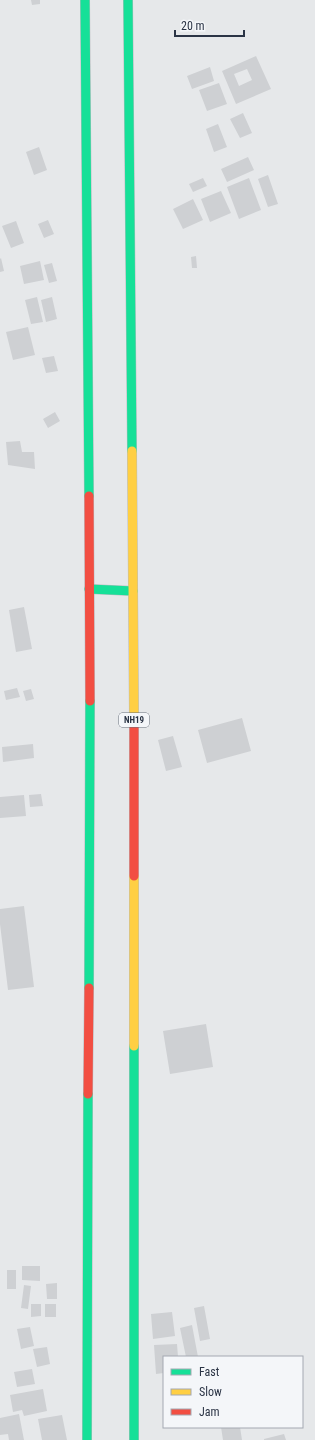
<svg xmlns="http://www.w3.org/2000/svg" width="315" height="1440" font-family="'Roboto Condensed',sans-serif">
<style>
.building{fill:#ced0d3;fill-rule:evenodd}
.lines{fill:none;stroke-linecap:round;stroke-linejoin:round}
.fast-casing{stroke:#b8bbbf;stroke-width:10}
.slow-casing{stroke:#b8bbbf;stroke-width:10}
.jam-casing{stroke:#b8bbbf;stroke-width:10}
.fast{stroke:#16e098;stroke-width:9}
.slow{stroke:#ffcf43;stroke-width:9}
.jam{stroke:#f24e42;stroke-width:9}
.labels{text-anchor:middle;stroke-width:3;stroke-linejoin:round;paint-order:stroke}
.shield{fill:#f4f6f9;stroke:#676e7b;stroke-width:1}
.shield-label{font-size:9px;font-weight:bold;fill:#2b3445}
</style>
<rect width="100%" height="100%" fill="#e6e8ea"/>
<path class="building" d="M31 0H40V4L32 5Z
M256 56 271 89 236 104 222 71ZM247 69 252 80 239 86 234 74Z
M210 67 214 81 192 89 187 76Z
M219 83 227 104 207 111 199 90Z
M243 113 252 133 240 138 230 119Z
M218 124 227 147 214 152 206 129Z
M39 147 47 170 34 175 26 152Z
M248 157 254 170 227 182 221 169Z
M268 175 278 204 268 207 258 179Z
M203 178 207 186 193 192 189 184Z
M249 178 261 210 239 219 227 187Z
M221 191 231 213 210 222 201 199Z
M193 199 203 220 183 229 173 209Z
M48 220 54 234 44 238 38 224Z
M16 221 24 243 11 248 2 226Z
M196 256 197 268H192L191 257Z
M1 258 4 271 0 272V259Z
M40 261 44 280 24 284 20 266Z
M52 263 57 281 49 283 44 265Z
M37 297 43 322 31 324 25 300Z
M52 297 57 319 46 322 41 300Z
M28 327 35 355 13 360 6 332Z
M54 356 58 371 46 373 42 358Z
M55 412 60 421 48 428 43 419Z
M20 441 22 452H34L35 469 8 465 6 442Z
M24 607 32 649 16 652 9 610Z
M17 688 20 697 6 700 4 691Z
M31 689 34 699 26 701 23 691Z
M242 718 251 751 207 763 198 730Z
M173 736 182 767 166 771 158 740Z
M33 744 34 758 3 762 2 747Z
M41 794 43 806 30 807 29 795Z
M24 795 26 816 0 818V797Z
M24 906 34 987 8 990 0 924V909Z
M206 1024 213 1067 170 1074 163 1031Z
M22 1266H40V1281L22 1280Z
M7 1270H16V1289H7Z
M57 1283V1299H47L46 1284Z
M24 1285 31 1286 28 1309 21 1308Z
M31 1304H41V1316L31 1317Z
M45 1304H56V1317H45Z
M204 1306 210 1339 200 1341 194 1308Z
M172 1312 175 1336 153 1339 151 1314Z
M192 1325 198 1357H186L180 1328Z
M30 1327 34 1346 21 1349 17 1329Z
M177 1344 178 1357H164V1373L156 1374 154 1345Z
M47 1347 50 1364 37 1367 33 1349Z
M32 1369 35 1384 17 1387 14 1372Z
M43 1389 47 1411 24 1416 22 1410 13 1412 10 1395Z
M19 1414 24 1440H9L8 1434 0 1435V1418Z
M62 1415 67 1440H42L38 1419Z
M221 1427H240L242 1440H223Z
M284 1434 286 1440H264V1439Z"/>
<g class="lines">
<g class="fast-casing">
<path id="fast" d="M85 0 89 496
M128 0 132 451
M89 589 133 591
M89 988 90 701
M134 1046V1440
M87 1440 88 1094"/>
</g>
<g class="slow-casing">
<path id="slow" d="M132 451 134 719
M134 876V1046"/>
</g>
<g class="jam-casing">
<path id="jam" d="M89 496 90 701
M134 719V876
M88 1094 89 988"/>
</g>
<use href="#fast" class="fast"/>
<use href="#slow" class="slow"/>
<use href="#jam" class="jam"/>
</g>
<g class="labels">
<rect class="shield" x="119" y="713" width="30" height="14" rx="3"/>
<g class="shield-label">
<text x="134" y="723">NH19</text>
</g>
</g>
<rect x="163" y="1356" width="140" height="72" fill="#f4f6f9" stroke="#a4a8b1"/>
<rect x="171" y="1369" width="20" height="6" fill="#16e098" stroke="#a4a8b1"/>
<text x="199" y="1376" font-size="12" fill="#2b3445">Fast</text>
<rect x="171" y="1389" width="20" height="6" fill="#ffcf43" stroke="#a4a8b1"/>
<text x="199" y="1396" font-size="12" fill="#2b3445">Slow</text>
<rect x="171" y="1409" width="20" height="6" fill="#f24e42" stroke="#a4a8b1"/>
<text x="199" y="1416" font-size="12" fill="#2b3445">Jam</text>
<path d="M175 30v6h69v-6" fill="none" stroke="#2b3445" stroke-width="2"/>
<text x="181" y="30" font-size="12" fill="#2b3445" stroke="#f4f6f9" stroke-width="3" paint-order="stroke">20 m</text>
</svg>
